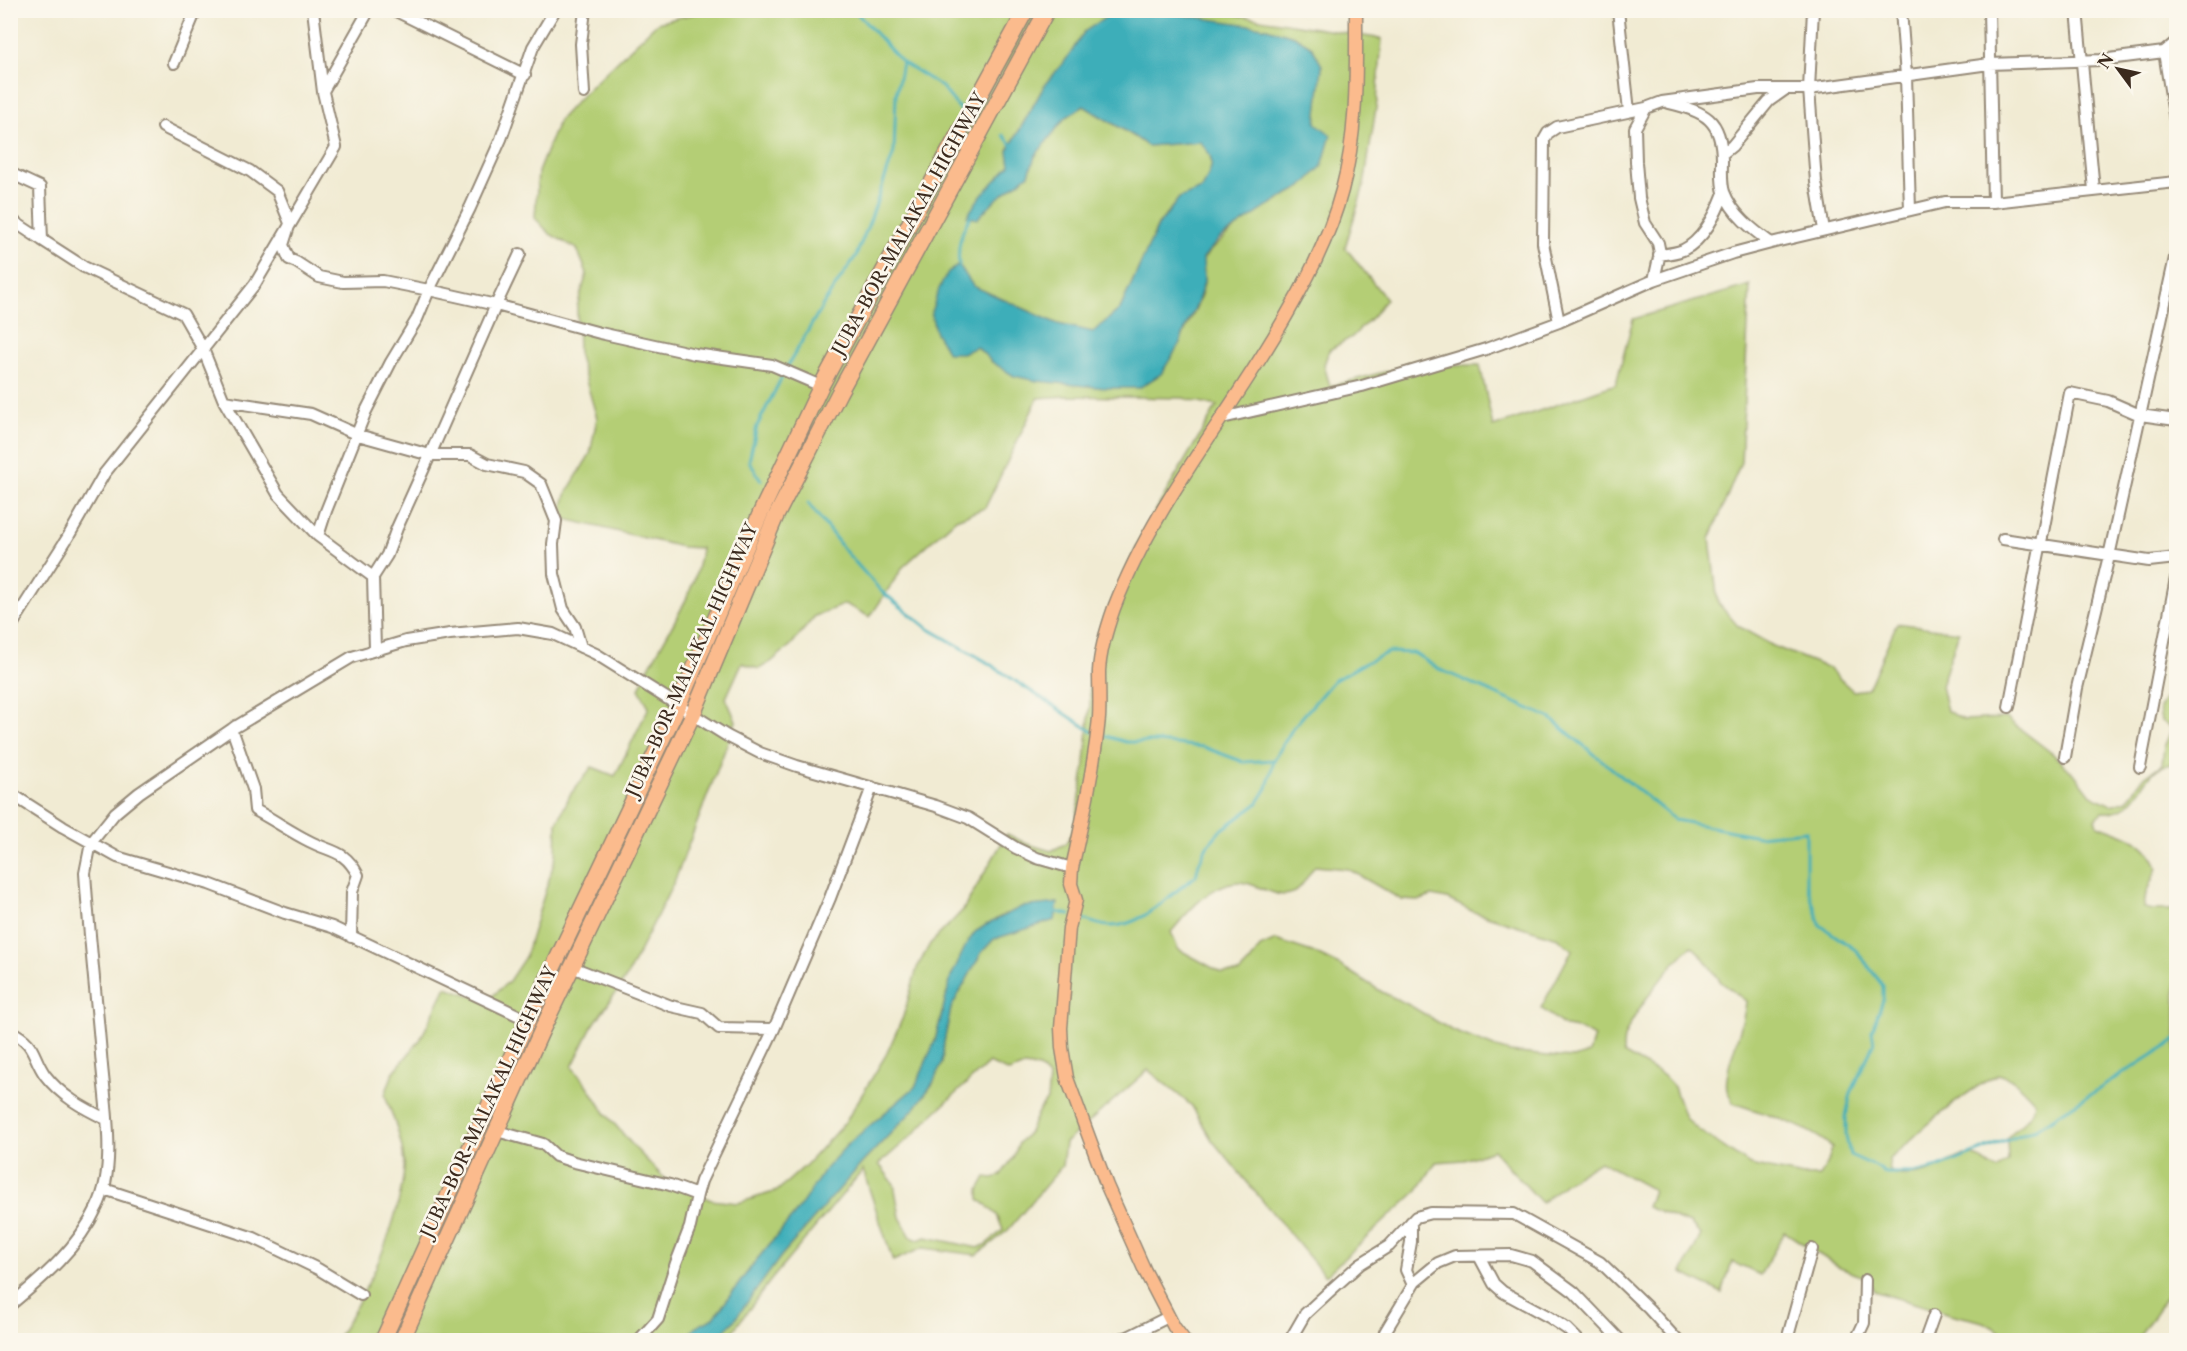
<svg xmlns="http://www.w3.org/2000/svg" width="2187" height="1351" font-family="'Libre Caslon Text',serif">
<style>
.green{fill:#b4ce74;stroke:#787c49;stroke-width:1.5;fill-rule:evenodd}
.water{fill:#3eaeb9;stroke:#3c6c6c;stroke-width:1.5}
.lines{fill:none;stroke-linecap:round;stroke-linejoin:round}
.stream{stroke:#3eaeb9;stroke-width:3}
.minor-casing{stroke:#968a78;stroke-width:14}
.major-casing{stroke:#968a78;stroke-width:15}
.highway-casing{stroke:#968a78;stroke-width:18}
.minor{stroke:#fff;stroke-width:10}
.major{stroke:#fbbb8d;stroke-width:12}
.highway{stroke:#fbbb8d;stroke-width:15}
.labels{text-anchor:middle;stroke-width:5;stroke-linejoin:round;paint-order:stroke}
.street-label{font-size:18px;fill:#3b2a1e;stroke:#fbf7ec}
</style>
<rect width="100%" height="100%" fill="#fbf7ec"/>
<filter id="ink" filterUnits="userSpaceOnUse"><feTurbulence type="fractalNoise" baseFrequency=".0167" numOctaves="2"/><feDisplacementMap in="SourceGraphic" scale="12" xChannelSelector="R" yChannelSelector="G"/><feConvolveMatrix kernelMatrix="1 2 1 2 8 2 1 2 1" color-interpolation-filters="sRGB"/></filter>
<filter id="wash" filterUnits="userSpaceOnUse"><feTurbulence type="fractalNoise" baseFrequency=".008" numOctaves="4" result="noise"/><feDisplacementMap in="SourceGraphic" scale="24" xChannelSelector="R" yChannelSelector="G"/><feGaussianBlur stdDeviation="1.35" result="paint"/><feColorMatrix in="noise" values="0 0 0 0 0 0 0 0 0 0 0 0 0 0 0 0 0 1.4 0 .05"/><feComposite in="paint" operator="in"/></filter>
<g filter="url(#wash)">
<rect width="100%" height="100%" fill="#f1ebd3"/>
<path class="green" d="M699 10 1130 11 1108 16 1084 32 1069 56 1046 83 1008 150 1010 165 996 181 977 219 995 200 1029 174 1035 156 1065 118 1084 106C1104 120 1128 131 1147 146L1200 142C1218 161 1212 168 1202 189L1179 198 1158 225 1120 309 1093 332 1058 324 973 286 958 265 962 353 977 347 992 362 1179 345C1186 325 1201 304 1204 283 1205 275 1203 266 1203 259 1230 227 1266 206 1302 187L1316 123 1322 66 1312 47 1294 36 1263 27 1143 11H1223L1242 16 1382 39 1377 101 1364 185 1345 247 1386 299 1373 316 1352 337 1329 350 1324 365 1330 386 1408 366 1480 365 1493 427 1616 384 1633 319 1750 285 1741 462 1710 539 1718 603 1738 626 1773 646 1828 668 1853 691 1868 689 1897 623 1959 632 1941 686 1947 711 1964 720 2006 718 2053 754 2078 778 2091 795 2111 805 2127 800 2143 778 2162 764 2164 747 2172 729 2161 721 2159 708 2167 694H2176V765C2141 759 2144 816 2102 812L2096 819 2098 825C2123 835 2149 839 2157 868L2146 893 2144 908 2152 910H2176V1282L2137 1340H2014L1984 1322 1950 1314 1874 1291 1867 1278 1840 1268 1785 1232 1760 1275 1732 1262 1722 1293 1682 1273 1701 1235 1690 1224 1647 1207 1653 1190 1600 1161 1565 1183 1542 1203 1493 1150 1464 1160 1436 1162 1418 1190 1325 1276 1212 1140 1192 1106 1148 1070 1065 1143 1062 1166 1008 1230 977 1255 923 1248 893 1261 863 1170 771 1280 726 1340H710L723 1332 781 1256 862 1163 915 1108 933 1083 942 1063 944 1042 951 1008 982 952 994 939 1055 920 1057 903 1005 914 975 932 951 977 935 1041 915 1087 847 1145 795 1214 754 1263 714 1318 696 1327 684 1340H336C366 1293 393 1240 402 1184 403 1177 405 1169 404 1162 402 1139 393 1117 385 1095L393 1073 420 1040 446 987 487 1001 509 981 525 957 556 856 557 823 570 795 592 767 615 776 649 707 639 689C657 643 697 599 701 548L682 547 565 519 563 505 567 492 590 454 597 418 578 353 577 307 587 273 577 249 550 234 535 218 538 172 559 120 584 93 657 23 697 13ZM1066 396 1183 398 1217 406 1147 525 1098 633 1089 675 1090 704 1085 763 1077 816 1071 835 1065 844 1051 851 1027 844 1007 834 963 910 930 944 917 968 903 1017 886 1055 846 1121 807 1164 777 1191 738 1203 711 1200 666 1180 636 1149 605 1113 588 1086 572 1067 592 1027 627 976 675 880 736 721 726 698 742 663 759 669 771 662 791 645 815 616 845 604 870 617 903 567 956 519 985 508 1038 398ZM1315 866 1348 869 1402 900 1418 901 1432 896 1447 899 1474 912 1558 938 1572 950 1541 1008 1566 1027 1582 1030 1594 1037 1589 1053 1574 1058 1558 1057 1509 1052 1494 1047 1451 1030 1411 1006 1382 992 1341 966 1312 952 1276 940 1260 947 1250 962 1239 973H1222L1178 949 1171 932C1187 913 1210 884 1237 882 1256 880 1281 906 1298 889 1305 883 1309 873 1315 866ZM1692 946 1702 956 1721 982 1746 1001C1745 1026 1723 1069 1727 1090 1728 1094 1732 1099 1733 1103 1765 1114 1807 1125 1832 1147L1828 1162 1820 1176H1803L1750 1165 1697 1129 1685 1118 1674 1087 1663 1075 1623 1053C1623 1048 1623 1043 1624 1038 1632 1014 1672 962 1692 946ZM989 1063 1009 1072 1024 1066 1039 1068 1049 1078 1047 1100 1038 1112 1029 1132 1019 1143 1013 1158 1000 1176 993 1178 986 1177 979 1190V1199L997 1215 1003 1230 985 1245 978 1248 926 1237 918 1240 911 1237 900 1217 894 1184 879 1164 915 1133 929 1118ZM1998 1074C2014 1078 2025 1091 2035 1102 2034 1118 2017 1126 2007 1138L2008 1161 1997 1170C1987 1165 1979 1155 1967 1155 1960 1155 1952 1161 1945 1164 1929 1172 1906 1181 1890 1171L1889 1159C1902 1150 1913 1137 1925 1127 1948 1107 1971 1089 1998 1074Z"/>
<path class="water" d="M1130 10 1161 12 1263 27 1294 36 1312 47 1322 66 1316 123 1331 135 1322 166 1302 187 1279 199 1220 238 1203 258 1204 282 1197 304 1187 324 1179 345 1161 374 1139 388H1106L1037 381 1014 376 992 362 977 347 962 353H948L935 331 931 312 939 289 948 272 959 265 973 286 1058 324 1093 332 1120 309 1158 226 1179 198 1202 189C1212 168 1218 160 1200 142L1147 146C1129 131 1104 119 1084 106L1065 118 1035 156 1029 174 995 200 977 219 967 216 979 198 1010 165 1008 151 1046 83 1069 56 1084 32 1108 16Z
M1058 903 1055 920 994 939 982 952 951 1008 944 1042 942 1063 933 1083 915 1108 862 1163 781 1256 733 1322 723 1332 710 1340H684L696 1327 714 1318 754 1263 795 1214 826 1168 847 1145 915 1087 935 1041 951 977 966 945 975 932 986 925 1021 907Z"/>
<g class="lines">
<path class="stream" d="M854 10 902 62 942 87 961 111
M1003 135 1013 146
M959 265C957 245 961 232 971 215
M787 367 824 303 856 256 871 218 894 152 896 95 902 62
M761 480 749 461 757 426 784 373
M808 503 846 552 881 591 929 629 985 661 1093 732
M1099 734 1126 742H1157L1203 747 1244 762 1274 760
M1053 911 1070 915
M1076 917C1086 920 1098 925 1108 926 1143 928 1170 893 1196 876L1199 863 1207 846 1220 831 1257 804 1267 788 1274 760 1293 728 1333 681 1365 663 1389 652 1414 653 1439 669 1550 718 1675 820 1758 836 1806 831V882L1820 925 1857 951 1883 986V1000L1872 1031 1874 1043 1851 1093 1846 1116V1136L1850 1155 1879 1168 1885 1173H1914L1939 1167 2036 1129 2176 1040"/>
</g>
</g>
<g filter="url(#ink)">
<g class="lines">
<g class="minor-casing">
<path id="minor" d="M394 10 525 75
M555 10 533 47 501 139 470 208 429 290 496 305 430 455H470L487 464 524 472 541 484 556 521 553 544 554 574 563 609 575 627 581 647
M1618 10 1629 111
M1813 10 1809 89 1816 182 1824 230
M1901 10 1906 76 1910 210
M1989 10 1993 202
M2077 10 2094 190
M2164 52 2176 127
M174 63 196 10
M323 91 369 10
M584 93 581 44 585 10
M1669 103C1705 112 1722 119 1722 160 1722 171 1721 182 1724 192 1732 214 1753 230 1771 243
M163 127 250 171 277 191 290 223 283 245 289 259 296 262 319 277 343 282 383 281 429 290 417 319 391 362 366 411 326 511 318 536
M1722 154 1732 146 1769 101 1786 89
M10 173 40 187 42 240 84 267 183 314 203 349 224 401 278 494 318 536 373 577 375 649 369 652
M10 219 42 240
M520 254 496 305 600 333 695 354 772 365 821 386
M1659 255C1667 254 1676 253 1683 250 1704 240 1716 214 1724 193
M1654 280 1660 253 1658 243 1645 223 1639 198 1636 162 1635 128 1646 108 1662 102 1758 89H1809L1989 64 2101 60 2164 52 2176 42
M1559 322 1543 243 1544 140 1548 133 1557 127 1646 108
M224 401 311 414 358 435 430 455 397 528 387 555 373 577
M1222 418 1362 386 1486 349 1559 322 1654 280 1733 253 1775 242 1945 202H1993L2176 182
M2003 539 2149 561 2176 558
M10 628 68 537 104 474 255 284 336 147 323 92 313 10
M2009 707 2070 393 2108 401 2140 415 2176 420
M236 726 232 729 253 789 255 810C274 820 291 832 309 841 332 853 344 849 358 875L352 892 351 937
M2065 757 2077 688 2109 556 2176 253
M2140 767 2176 578
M10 793 63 827 117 857 209 884 285 913 332 927 528 1020
M572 967 671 1006 702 1013 719 1028 774 1029 830 898 872 787
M10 1031C37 1044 31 1055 45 1075 61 1096 83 1108 106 1119
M497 1131 543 1144 556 1156 574 1162 670 1185 697 1195 701 1181 774 1029
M104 1189 254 1238 318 1269 361 1295
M1411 1222V1242L1406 1270 1413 1285
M1479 1256 1494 1284 1503 1292 1549 1317 1567 1329 1578 1340
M10 1305C44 1277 78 1248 97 1207 118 1166 104 1099 101 1054 96 994 89 934 85 873L91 843 115 813 139 793 232 729 352 657 406 641 450 634 518 628 553 634 596 654 727 736 760 753 797 766 936 806 968 818 1016 848 1037 858 1072 868
M639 1340 658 1319 676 1263 690 1227 697 1195
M1114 1340 1128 1337 1168 1317
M1290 1340 1305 1314 1332 1289 1360 1264 1389 1246 1416 1217 1431 1213 1514 1214 1600 1262 1649 1309 1677 1340
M1383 1340 1385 1332 1415 1282 1438 1263 1455 1256 1511 1255 1532 1261 1574 1292 1620 1340
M1787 1340 1812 1249
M1856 1340 1864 1323 1865 1280
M1925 1340 1934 1315"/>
</g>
<g class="major-casing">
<path id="major" d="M1184 1340 1174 1327 1145 1271 1107 1186 1067 1078 1062 1048 1061 1028 1069 928 1076 900 1071 884 1072 868C1083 819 1094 768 1099 718 1100 702 1099 687 1099 671 1100 650 1107 628 1114 608 1156 499 1234 410 1290 309 1312 271 1331 232 1342 190 1358 131 1356 71 1356 10"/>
</g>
<g class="highway-casing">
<path id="highway" d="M383 1340 528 1020 679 704 761 512 821 386 1026 10
M402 1340 541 1032 693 714 775 518 839 393 1047 10"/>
</g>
<use href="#minor" class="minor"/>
<use href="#major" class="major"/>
<use href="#highway" class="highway"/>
</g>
</g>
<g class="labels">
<g class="street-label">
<text transform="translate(909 224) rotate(-61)" y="6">JUBA-BOR-MALAKAL HIGHWAY</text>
<text transform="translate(692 660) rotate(-66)" y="6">JUBA-BOR-MALAKAL HIGHWAY</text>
<text transform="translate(489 1102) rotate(-65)" y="6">JUBA-BOR-MALAKAL HIGHWAY</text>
</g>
</g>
<rect width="2187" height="1351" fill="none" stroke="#fbf7ec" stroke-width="36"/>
<g transform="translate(2118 69) rotate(303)" stroke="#fbf7ec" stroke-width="4.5" paint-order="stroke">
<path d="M0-4.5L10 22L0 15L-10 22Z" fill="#3b2a1e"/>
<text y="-9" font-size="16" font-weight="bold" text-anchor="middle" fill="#3b2a1e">N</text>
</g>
</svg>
